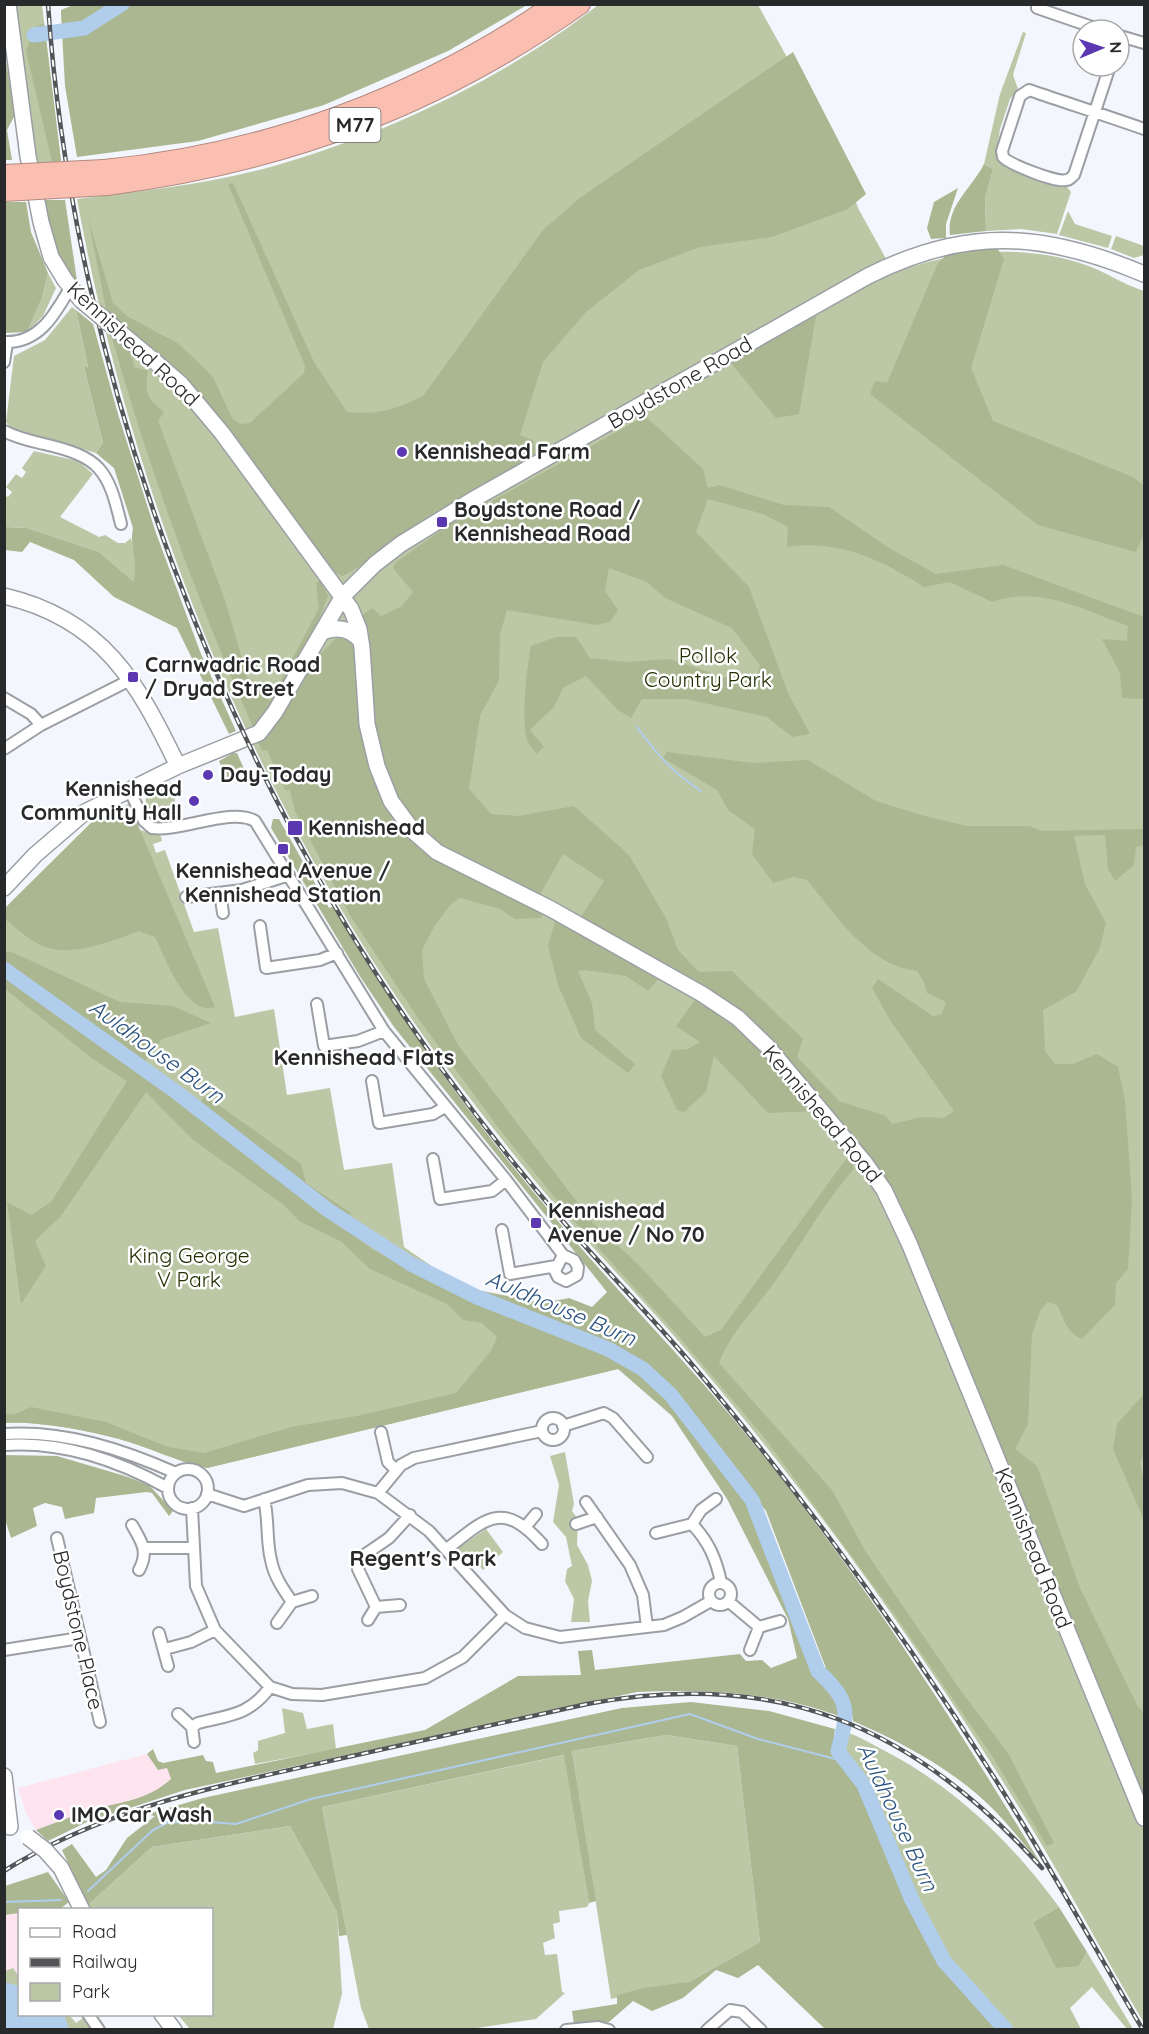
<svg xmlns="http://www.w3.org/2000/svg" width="1149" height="2034" font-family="Quicksand,sans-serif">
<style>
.industrial{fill:#fde4ee}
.green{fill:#bcc8a5}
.forest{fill:#aab791}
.water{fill:#b1cdec}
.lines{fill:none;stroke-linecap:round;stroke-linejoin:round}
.stream{stroke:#b1cdec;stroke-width:2}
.river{stroke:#b1cdec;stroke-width:15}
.street-casing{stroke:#9b9fa4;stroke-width:14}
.secondary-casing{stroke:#9b9fa4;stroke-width:18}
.highway-casing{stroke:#b08a81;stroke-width:22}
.street{stroke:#fff;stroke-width:10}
.secondary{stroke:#fff;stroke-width:15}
.highway{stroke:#fabfb0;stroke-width:20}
.rail-casing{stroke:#535558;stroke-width:4.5}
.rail{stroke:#fff;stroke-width:2;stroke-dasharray:7;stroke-linecap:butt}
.secondary-bridge-casing{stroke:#9b9fa4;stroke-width:18;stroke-linecap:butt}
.highway-bridge-casing{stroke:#b08a81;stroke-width:22;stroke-linecap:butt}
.secondary-bridge{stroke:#fff;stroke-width:15}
.highway-bridge{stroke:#fabfb0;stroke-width:20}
.poi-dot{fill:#5b38b1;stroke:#fff;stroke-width:2}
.labels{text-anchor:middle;stroke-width:5;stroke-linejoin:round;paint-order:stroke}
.shield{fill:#fff;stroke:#68696b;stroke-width:1.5}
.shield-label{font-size:20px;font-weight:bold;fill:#28292b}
.street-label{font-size:21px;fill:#28292b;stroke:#fff}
.poi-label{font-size:21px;font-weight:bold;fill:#28292b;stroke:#fff;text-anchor:start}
.park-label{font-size:21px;fill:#252f02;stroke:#fff}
.water-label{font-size:22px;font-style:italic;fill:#2b537e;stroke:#fff}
.neighbourhood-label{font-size:22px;font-weight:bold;fill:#28292b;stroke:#fff}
</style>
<rect width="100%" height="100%" fill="#f3f6fc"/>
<path class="industrial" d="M147 1754 158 1770 167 1768 171 1779 158 1790 136 1800 86 1812 36 1830 27 1815 18 1788Z
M19 1913V1977L13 1968 5 1971V1915Z"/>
<path class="green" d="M15 5H42L61 161 37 163Z
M598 5H758L828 131 859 210 894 273C955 250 1018 244 1080 263 1103 270 1122 284 1144 291V2023C1102 1953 1064 1879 1020 1809 960 1712 896 1617 827 1525 786 1471 744 1418 700 1366 658 1316 613 1270 570 1222 528 1174 488 1122 449 1071 261 820 133 506 77 199 142 191 211 184 274 166 389 133 505 78 598 5Z
M1023 32 1026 33 1013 75 1018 89 1010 99 1000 129 996 156 1006 168 1067 187 1071 192 1057 234 1021 229 986 231 985 199 993 169 984 164 1000 94Z
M1068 211 1075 224 1112 236 1108 248 1059 235Z
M1116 236 1144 246V255L1134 258 1111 249Z
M48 273 56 288 43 316 27 332 42 298Z
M72 307 76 310 88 367H84L103 443 96 453 11 428 6 422 14 356 45 340Z
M34 451 78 461 93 474 60 517 99 537 105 535 118 543H125L131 538 137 567 133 581 99 552 27 528 5 527 4 495 8 497 12 492 6 487 16 474 22 478 26 472 22 468Z
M172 782 178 819C173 820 164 823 159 821 149 819 141 799 149 792 155 787 165 785 172 782Z
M129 804 140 830 161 836 162 841 153 844 156 853 165 850 194 932 218 928 235 1017 274 1009 287 1095 330 1088 344 1170 392 1163 404 1247 462 1287 618 1369 207 1468C175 1461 149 1447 119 1439 86 1430 38 1421 5 1423V908L92 822Z
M565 1452 574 1504 572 1511 578 1519 577 1545 588 1565 592 1581 588 1601 590 1622H571L574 1599 565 1581 567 1569 572 1566 566 1537 553 1522 559 1485 550 1456Z
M486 1529 503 1552 483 1570 471 1557 465 1561 458 1551 459 1547Z
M282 1708 303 1713 307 1729 333 1724 336 1749 255 1764 253 1753 258 1750V1741L285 1733Z
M845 1732C860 1736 873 1745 887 1752 957 1789 1012 1843 1059 1907L1033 1922 1079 1966 1087 1952 1133 2029H1127L1092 1987 1070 2008 1081 2029H1007L999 2016 948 1959 915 1899 868 1784 841 1751Z
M666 1735 737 1746 760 1942 689 1982 611 1999 572 1751Z
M565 1755 589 1903 587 1907 559 1911 560 1922 553 1924 555 1938 543 1943 545 1955 557 1954 562 1992 565 1993 536 2019 464 2030 369 2029 361 2008 322 1807Z
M290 1826 337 1912 342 1994 333 2029H190L178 2015 212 2014V1910H92L88 1905 152 1847Z
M13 1968 19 1977 20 2014 69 2015 76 2023 83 2018 92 2029 5 2030V1971Z"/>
<path class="forest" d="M73 5 527 4V5L448 51 324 105 198 141 77 157 65 86 61 14V10Z
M44 23 61 161 52 162 26 50 36 27Z
M4 49 15 115 7 130 12 160H5Z
M793 52 866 194 848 209 772 237 700 247 639 270 586 312 543 362 520 435 534 441 536 459C490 481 445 504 403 533 382 547 366 565 343 576L335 573 313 544 205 401 173 368 107 314 88 218 113 303 127 316 179 344 213 377 232 418 240 424 250 423 304 373 305 366 228 184 233 183 314 362 347 412C379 415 394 410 423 396L543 230 581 197Z
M984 164 993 169 985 199 986 231 950 235C946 206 972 188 984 164Z
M958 188 946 224V238L931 239 927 228 934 202Z
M42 200H65L78 287C58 259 49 233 42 200Z
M5 202H26L31 232 48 273 42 298 27 332 5 333Z
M997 248 1004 259 971 368 993 421 1133 477 1144 486V533L1136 552 1038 525 870 394 875 381 887 383 937 265 951 249Z
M76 310 93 324 118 414 156 533 201 654 236 731 229 734 177 628 114 597 74 560 30 542 22 552 5 550V527L27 528 99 552 133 581C139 559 129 548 133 528L114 468 96 453 103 443 84 367H88Z
M816 316 799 414 776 418 730 362Z
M112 338 132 353 134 367 148 371C144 392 147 399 164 412L158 421 225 600 248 679 270 701 319 608 316 583 320 580 328 596 319 619 266 716 253 727C197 600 150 472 112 338Z
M645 416 703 469 708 488 719 485 784 505 829 507 889 548 936 574 1003 565 1144 617V699L1122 698 1120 673 1102 639 1127 641 1128 626C1084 610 1039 585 992 602L950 582 924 587C882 560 838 539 787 547L788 527 763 514 708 499 696 532 749 587 788 693 810 734 792 737 767 717 686 699H642L631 718 618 710 586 676 563 688 554 707 530 730 544 747 537 754C534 750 530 746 528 742 520 725 527 665 531 646L556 637H576L590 658 628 662 669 659 755 687 760 665 732 628 665 598 647 582 609 568 605 591 618 610 610 622 596 625 507 610 500 635 499 680 480 716 469 789 491 814 519 816 574 806 629 855 666 918 678 950 699 972 732 971 803 1039 797 1057 839 1101 886 1116 892 1124 922 1117 944 1118 954 1111 890 1020 872 988 878 979 933 1016 942 1014 946 1002 927 993 924 982 917 971C867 965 837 916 807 880L794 877 773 883 752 854 755 829 728 810 717 790 663 758 667 752 753 763 808 760 876 801 921 815 967 826H1029L1042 831 1144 829V845L1136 847 1134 865 1115 881 1108 869 1105 835 1074 836 1085 884 1106 923 1100 948 1076 992 1043 1010 1045 1051 1055 1064H1073L1097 1054 1118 1067 1125 1100 1132 1200 1128 1269 1116 1283 1115 1305 1082 1339C1065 1332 1065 1320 1057 1305L1048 1302 1041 1309 1032 1334 1028 1424 1015 1449 1037 1466 1080 1588 1138 1707 1144 1713V1801L890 1191 759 1029 579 920 604 881 563 854 538 898 433 841 410 817 394 791 382 763 373 720 371 653 363 615 372 608 381 616 402 606 413 592 393 568 396 562 449 525Z
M337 637H345L353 642C368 690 372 795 402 830 428 860 507 893 544 913L541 918 515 919 500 909 460 898 451 904 434 927 422 950 424 979 458 1045 593 1223 637 1263 705 1337 721 1330 846 1159 852 1161 854 1169C823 1204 801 1245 774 1283 755 1309 730 1333 719 1363L832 1490 866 1552 961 1691 1008 1753 1054 1843 1047 1846 992 1756 895 1615 763 1436 681 1339 572 1219 500 1130 420 1021 349 914 295 811 290 790H285L267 750 262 751 258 742 318 656Z
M233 753H237L244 769 227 780 219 761Z
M129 804 140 830 215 1007C186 1017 164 955 155 937L139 931C112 941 71 958 43 946 30 941 16 928 5 919V908L92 822Z
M273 819H279L329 908 334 906C400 1018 468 1115 552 1214 611 1285 676 1350 735 1421 850 1559 948 1711 1041 1864 1025 1846 1010 1826 993 1809 954 1770 903 1743 853 1721 851 1700 843 1684 827 1671L766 1511 653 1369 559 1323 462 1287 543 1303 569 1298 592 1307 607 1292 394 1027 361 978 271 828Z
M556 918 660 977 648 991 626 976 585 970 578 971 592 1003 595 1030 635 1064 628 1073 581 1038 558 985 548 946Z
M5 951 14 953 120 1002 173 1006 211 1023 162 1039 145 1062 5 963Z
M5 977 146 1075 264 1170 372 1249 471 1298 623 1362 655 1385 749 1502 815 1671 831 1685 844 1718C778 1692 707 1689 637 1692L185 1790 87 1822 48 1841 36 1830C53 1824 69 1817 85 1812 116 1802 146 1802 171 1779L167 1768 158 1770 147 1754 153 1749 158 1761 163 1763 203 1755 206 1761 213 1762 216 1773 425 1730 518 1676 581 1675 578 1651 592 1650 595 1670 740 1654 746 1661 762 1660 771 1668 797 1658 788 1619 727 1499 672 1416 618 1369 207 1468C175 1461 149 1447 119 1439 86 1430 38 1421 5 1423V1415L15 1414 31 1407 106 1422 168 1447 204 1453 291 1427 357 1416 456 1393 491 1351 497 1337 482 1323 463 1320 447 1304 370 1269 342 1242 299 1221 284 1205 192 1139 146 1092 61 1216 35 1241 46 1266 21 1304 7 1202 31 1215 51 1202 127 1081 93 1059 5 989Z
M698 996 745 1029 815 1111 768 1113 714 1056 706 1092 684 1112 677 1110 661 1076 672 1050 688 1049 700 1042 676 1026Z
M206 1096 301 1164 306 1183 351 1213 347 1218 199 1103Z
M1144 1394V1456L1140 1462 1144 1482V1520L1113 1449 1117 1424Z
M4 1455 57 1456 125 1476 149 1485 173 1511 169 1516 152 1493 147 1492 96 1498 94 1513 65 1519 62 1507 45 1503 33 1508 37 1526 11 1538 5 1519Z
M691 1702 769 1711 835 1729C830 1753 845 1771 862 1787L914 1909 942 1964 999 2029H825L758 1965 738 1978 716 1970 683 1998 652 2011 633 2001 609 2022 574 2025 572 2011 617 2004V1995L644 1988 689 1982 760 1942 737 1746 666 1735 572 1751 596 1901 589 1903 564 1755 322 1807 347 1935 339 1936 337 1912 290 1826 152 1847 88 1905 62 1850 72 1844 96 1877 106 1870 127 1838 155 1816 150 1815 151 1813 203 1798 622 1708Z
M48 1872 69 1902 60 1909 20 1910 19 1913 5 1915V1886Z
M1059 1907 1087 1952 1079 1966 1056 1968 1033 1922Z"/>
<path class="water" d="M4 1982 19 1986 20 2014 64 2015 69 2029H5Z"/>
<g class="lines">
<path class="stream" d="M637 727C658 756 671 771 701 791
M88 1891 153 1830 167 1823 197 1821 236 1824 311 1799 690 1714 758 1739 847 1762
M4 1902 61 1900"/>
<path class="river" d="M34 35 84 28 122 4
M4 969 179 1094 328 1210 411 1264 477 1297 608 1349 643 1369 671 1395 752 1500 818 1671C850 1702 849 1709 838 1751L864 1785 912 1900 944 1961 1006 2030"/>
<g class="street-casing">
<path id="street" d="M1037 8 1101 30
M1119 39 1120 36 1144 43
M1110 66 1074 175C1071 177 1070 180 1066 180 1056 183 1009 164 1003 157L1002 151 1020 96 1029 90 1032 91C1070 104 1107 116 1144 129
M4 342C39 344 55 314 70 288
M4 362 7 343
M4 431C17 438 31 441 44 444 100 457 108 469 121 524
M4 698 31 714 41 725
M4 749 41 725 132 679
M129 789 144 821 152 828C181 832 231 807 255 821L384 1031 506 1180 563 1255 574 1260 578 1267 577 1275 566 1281 558 1277 555 1271 563 1255
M220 893 223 913
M186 897 242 890 289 875
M260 926 266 968 320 960 337 953
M317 1004 324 1046 358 1041 384 1031
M372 1081 379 1123 433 1114 445 1107
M433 1159 440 1199 492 1191 506 1180
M502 1230 510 1274 556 1266
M542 1429a11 11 0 1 1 22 0a11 11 0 1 1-22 0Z
M563 1426 604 1413 613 1418 647 1457
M381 1432 388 1462 396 1470
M4 1434C64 1430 122 1449 176 1473
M4 1445C63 1441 117 1460 168 1488
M168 1489a20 20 0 1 1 40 0a20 20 0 1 1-40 0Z
M378 1493 401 1465 414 1458 542 1431
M207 1494 244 1506 308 1485 342 1483 378 1493 429 1531 505 1615 525 1628 560 1637 664 1625 683 1617 711 1601
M264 1499C269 1519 266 1540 271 1560 274 1576 283 1589 292 1602L312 1596
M586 1502 630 1565 643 1595 647 1627
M192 1508 196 1586 215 1630 270 1687 292 1694 322 1695 425 1678 463 1657 505 1615
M576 1524 597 1517
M692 1524C709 1542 716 1559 721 1582
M132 1525C142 1542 149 1552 139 1570
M526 1526 536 1514
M656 1533 692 1524 701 1510 716 1499
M57 1538 100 1722
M145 1548H192
M447 1549C486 1518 503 1500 542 1544
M709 1594a11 11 0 1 1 22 0a11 11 0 1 1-22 0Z
M728 1601 759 1627
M376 1607 400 1605
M368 1620 376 1607 358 1569 360 1558 389 1538 410 1515
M277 1623 292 1602
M159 1633 168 1666
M165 1649 191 1642 215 1630
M4 1650 80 1638
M750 1650 759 1627 780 1621
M178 1714 192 1727 194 1742
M192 1727 198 1723C230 1715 250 1715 270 1687
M88 2014 99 2030
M566 2030 598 2027 609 2030
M707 2030 730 2010 742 2012 761 2030"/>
</g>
<g class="secondary-casing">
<path id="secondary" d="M8 4 28 156 41 222 51 257 65 280 81 300
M146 354 181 384 222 433 351 609 359 629 362 648 367 724 377 766 391 801 413 831 437 852 551 909 702 994 738 1018 767 1046 865 1163 884 1190 909 1243 1144 1818
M4 596C103 619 138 683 178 766
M322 632C337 626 350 628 361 641
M4 888 35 855 85 812 178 766 259 733 275 712 343 596 375 564 401 544 474 499 868 276C967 226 1044 232 1144 274
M4 1776 10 1827
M61 1868 82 1910
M162 2014 174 2030"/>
</g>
<g class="highway-casing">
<path id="highway" d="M104 170C265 155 423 96 555 4
M107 185C284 162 434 107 580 4"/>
</g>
<use href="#street" class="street"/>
<use href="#secondary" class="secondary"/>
<use href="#highway" class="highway"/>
<g class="rail-casing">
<path id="rail" d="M48 4C73 373 224 775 444 1072 481 1123 520 1172 561 1219 605 1270 652 1317 695 1368 738 1419 779 1471 820 1525 890 1618 957 1716 1018 1816 1061 1886 1101 1959 1143 2030
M4 1871C103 1809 214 1787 325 1762 413 1743 500 1723 587 1704 778 1668 914 1726 1042 1868"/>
</g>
<use href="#rail" class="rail"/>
<g class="secondary-bridge-casing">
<path id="secondary-bridge" d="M81 300 146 354
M28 1837 45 1850 61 1868"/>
</g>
<g class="highway-bridge-casing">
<path id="highway-bridge" d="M4 175 104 170
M4 191 107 185"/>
</g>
<use href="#secondary-bridge" class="secondary-bridge"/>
<use href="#highway-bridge" class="highway-bridge"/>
</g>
<g class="poi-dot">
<circle cx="402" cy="452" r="6"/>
<rect x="436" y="516" width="12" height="12" rx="3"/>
<rect x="127" y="671" width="12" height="12" rx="3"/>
<circle cx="208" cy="775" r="6"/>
<circle cx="194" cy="801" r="6"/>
<rect x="287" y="820" width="16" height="16" rx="3"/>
<rect x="277" y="843" width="12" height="12" rx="3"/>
<rect x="530" y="1217" width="12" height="12" rx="3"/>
<circle cx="59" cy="1815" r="6"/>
</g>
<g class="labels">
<rect class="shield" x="329.5" y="108" width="51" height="34" rx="4.5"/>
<g class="shield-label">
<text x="355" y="132">M77</text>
</g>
<g class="street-label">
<text transform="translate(133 344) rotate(43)" y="7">Kennishead Road</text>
<text transform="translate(680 383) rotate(-30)" y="7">Boydstone Road</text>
<text transform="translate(822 1114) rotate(50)" y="7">Kennishead Road</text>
<text transform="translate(1033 1548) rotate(68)" y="7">Kennishead Road</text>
<text transform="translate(78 1630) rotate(77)" y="7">Boydstone Place</text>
</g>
<g class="poi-label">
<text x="414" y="459">Kennishead Farm</text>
<text x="454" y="517">Boydstone Road /<tspan x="454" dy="24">Kennishead Road</tspan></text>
<text x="145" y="672">Carnwadric Road<tspan x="145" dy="24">/ Dryad Street</tspan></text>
<text x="220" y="782">Day-Today</text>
<text x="182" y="796" text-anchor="end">Kennishead<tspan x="182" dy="24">Community Hall</tspan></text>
<text x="308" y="835">Kennishead</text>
<text x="283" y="878" text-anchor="middle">Kennishead Avenue /<tspan x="283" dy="24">Kennishead Station</tspan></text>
<text x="548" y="1218">Kennishead<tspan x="548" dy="24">Avenue / No 70</tspan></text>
<text x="71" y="1822">IMO Car Wash</text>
</g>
<g class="park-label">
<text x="708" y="663">Pollok<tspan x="708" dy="24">Country Park</tspan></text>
<text x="189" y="1263">King George<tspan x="189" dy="24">V Park</tspan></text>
</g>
<g class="water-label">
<text transform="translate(157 1051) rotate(36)" y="8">Auldhouse Burn</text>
<text transform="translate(561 1308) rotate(23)" y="8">Auldhouse Burn</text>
<text transform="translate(898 1817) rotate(65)" y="8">Auldhouse Burn</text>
</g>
<g class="neighbourhood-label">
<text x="364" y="1065">Kennishead Flats</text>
<text x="423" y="1566">Regent's Park</text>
</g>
</g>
<rect width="1149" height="2034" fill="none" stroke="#28292b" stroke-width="12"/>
<rect x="18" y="1908" width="195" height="108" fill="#ffffff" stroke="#a9a9aa" stroke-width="1.5"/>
<rect x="30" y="1928" width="30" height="9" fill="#ffffff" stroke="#a9a9aa" stroke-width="1.5"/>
<text x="72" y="1938" font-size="18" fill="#28292b">Road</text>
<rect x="30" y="1958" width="30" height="9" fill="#535558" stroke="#a9a9aa" stroke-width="1.5"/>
<text x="72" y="1968" font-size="18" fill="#28292b">Railway</text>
<rect x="30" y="1983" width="30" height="18" fill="#bcc8a5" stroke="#a9a9aa" stroke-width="1.5"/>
<text x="72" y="1998" font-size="18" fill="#28292b">Park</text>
<g transform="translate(1101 48) rotate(88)"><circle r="28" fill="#ffffff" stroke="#a9a9aa" stroke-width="1.5"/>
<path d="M0-4.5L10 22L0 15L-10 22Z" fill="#5b38b1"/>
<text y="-9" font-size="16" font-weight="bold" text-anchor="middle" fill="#28292b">N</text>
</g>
</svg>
